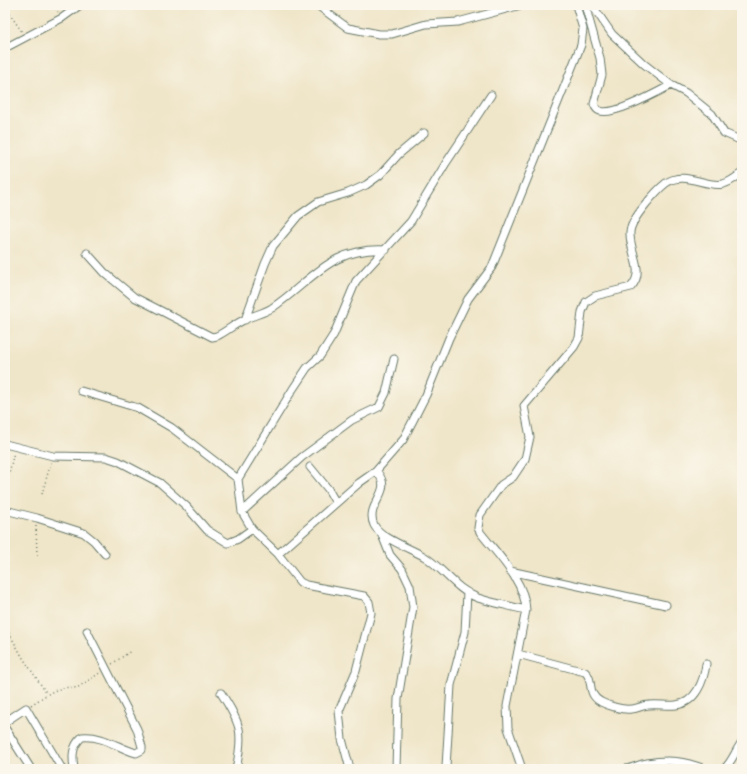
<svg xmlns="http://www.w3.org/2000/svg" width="747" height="774" font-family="'IM FELL French Canon',serif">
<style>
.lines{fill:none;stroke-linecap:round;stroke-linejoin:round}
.minor-casing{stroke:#687868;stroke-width:9}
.path{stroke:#687868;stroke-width:1.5;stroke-dasharray:1 3;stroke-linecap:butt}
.minor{stroke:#fff;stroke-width:7}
</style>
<rect width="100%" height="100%" fill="#fbf7ec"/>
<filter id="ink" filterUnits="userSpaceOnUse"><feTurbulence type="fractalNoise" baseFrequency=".025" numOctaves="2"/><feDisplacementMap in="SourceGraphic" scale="8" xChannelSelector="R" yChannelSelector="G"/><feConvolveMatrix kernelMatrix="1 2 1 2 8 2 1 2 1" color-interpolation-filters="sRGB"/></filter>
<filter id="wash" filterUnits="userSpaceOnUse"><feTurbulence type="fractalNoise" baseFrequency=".012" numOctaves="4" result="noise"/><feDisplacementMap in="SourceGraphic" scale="16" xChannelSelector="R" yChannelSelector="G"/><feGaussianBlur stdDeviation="0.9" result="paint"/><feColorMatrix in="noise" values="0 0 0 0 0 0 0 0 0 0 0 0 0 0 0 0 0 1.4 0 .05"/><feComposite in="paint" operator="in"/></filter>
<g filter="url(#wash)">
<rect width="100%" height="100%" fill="#efe5c8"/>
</g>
<g filter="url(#ink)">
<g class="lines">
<g class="minor-casing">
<path id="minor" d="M317 5 348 28 379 34H392L426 24 458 22 521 5
M585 5 600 58 602 75 594 104C595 107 597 110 600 111 614 116 658 92 671 85
M592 5 612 34 644 64 671 85 686 93 712 114 724 133 742 141
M5 48 62 18 80 5
M491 95 446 163 411 221 356 281 334 334 320 356 307 368 293 389 238 479 242 512 252 529 278 554 359 483 376 471 403 440 426 395 449 338 468 299 492 267 581 45 583 29 576 5
M87 253 105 273 134 297 212 337 217 336C227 331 236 323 246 319 254 315 264 313 272 308 313 280 330 247 386 250
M245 320 265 264 273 246 298 216 318 202 348 193 366 185 380 175 399 154 424 133
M81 391 138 408 172 428 238 479
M5 444 53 456 106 457 118 461 160 483 186 506 207 530 228 543 238 539 252 529
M310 467 328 489 336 503
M376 471C396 492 364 503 374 525 380 538 412 549 425 557 444 569 456 590 478 598 493 603 510 606 526 610
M5 510 37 518 84 533 94 541 105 554
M242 512 302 457 352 420 379 407 386 393 394 359
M382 535 390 555 402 569 410 586 413 607 398 699 396 769
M278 554 300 582 306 585 364 596 369 602 371 613 356 671 339 711 342 739 350 769
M510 571 666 605
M518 654 585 672C595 680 585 693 601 702 609 706 622 710 631 709 637 709 643 705 649 705 658 704 667 706 676 705 696 703 704 680 706 664
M221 693C241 724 244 732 236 769
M5 722 26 708 62 769
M5 728 31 769
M446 767 451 685 465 632 467 592
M74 769C72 756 72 746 82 737 103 735 118 748 136 753L142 750V747L137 729 87 631
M522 769 508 728 507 706 526 610C525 581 497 554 480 532L478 528 480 515 501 485 513 477 525 459 530 437 524 406 574 347 579 338 582 312 586 302 595 296 631 287C646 271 629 253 630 232 631 219 656 191 666 183 685 170 705 188 723 184 731 182 736 177 742 173
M626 769C633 768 640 764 647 763 670 759 683 761 705 769
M724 769C732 762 735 751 742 742"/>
</g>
<path class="path" d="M53 5 58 12
M5 7 22 32
M5 491 14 452
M42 494 51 462
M36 526 37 556
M5 626 23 658 47 694
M112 664 131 651
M31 705C47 695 57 685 77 688L101 672"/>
<use href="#minor" class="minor"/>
</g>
</g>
<rect width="747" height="774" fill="none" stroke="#fbf7ec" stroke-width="20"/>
</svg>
